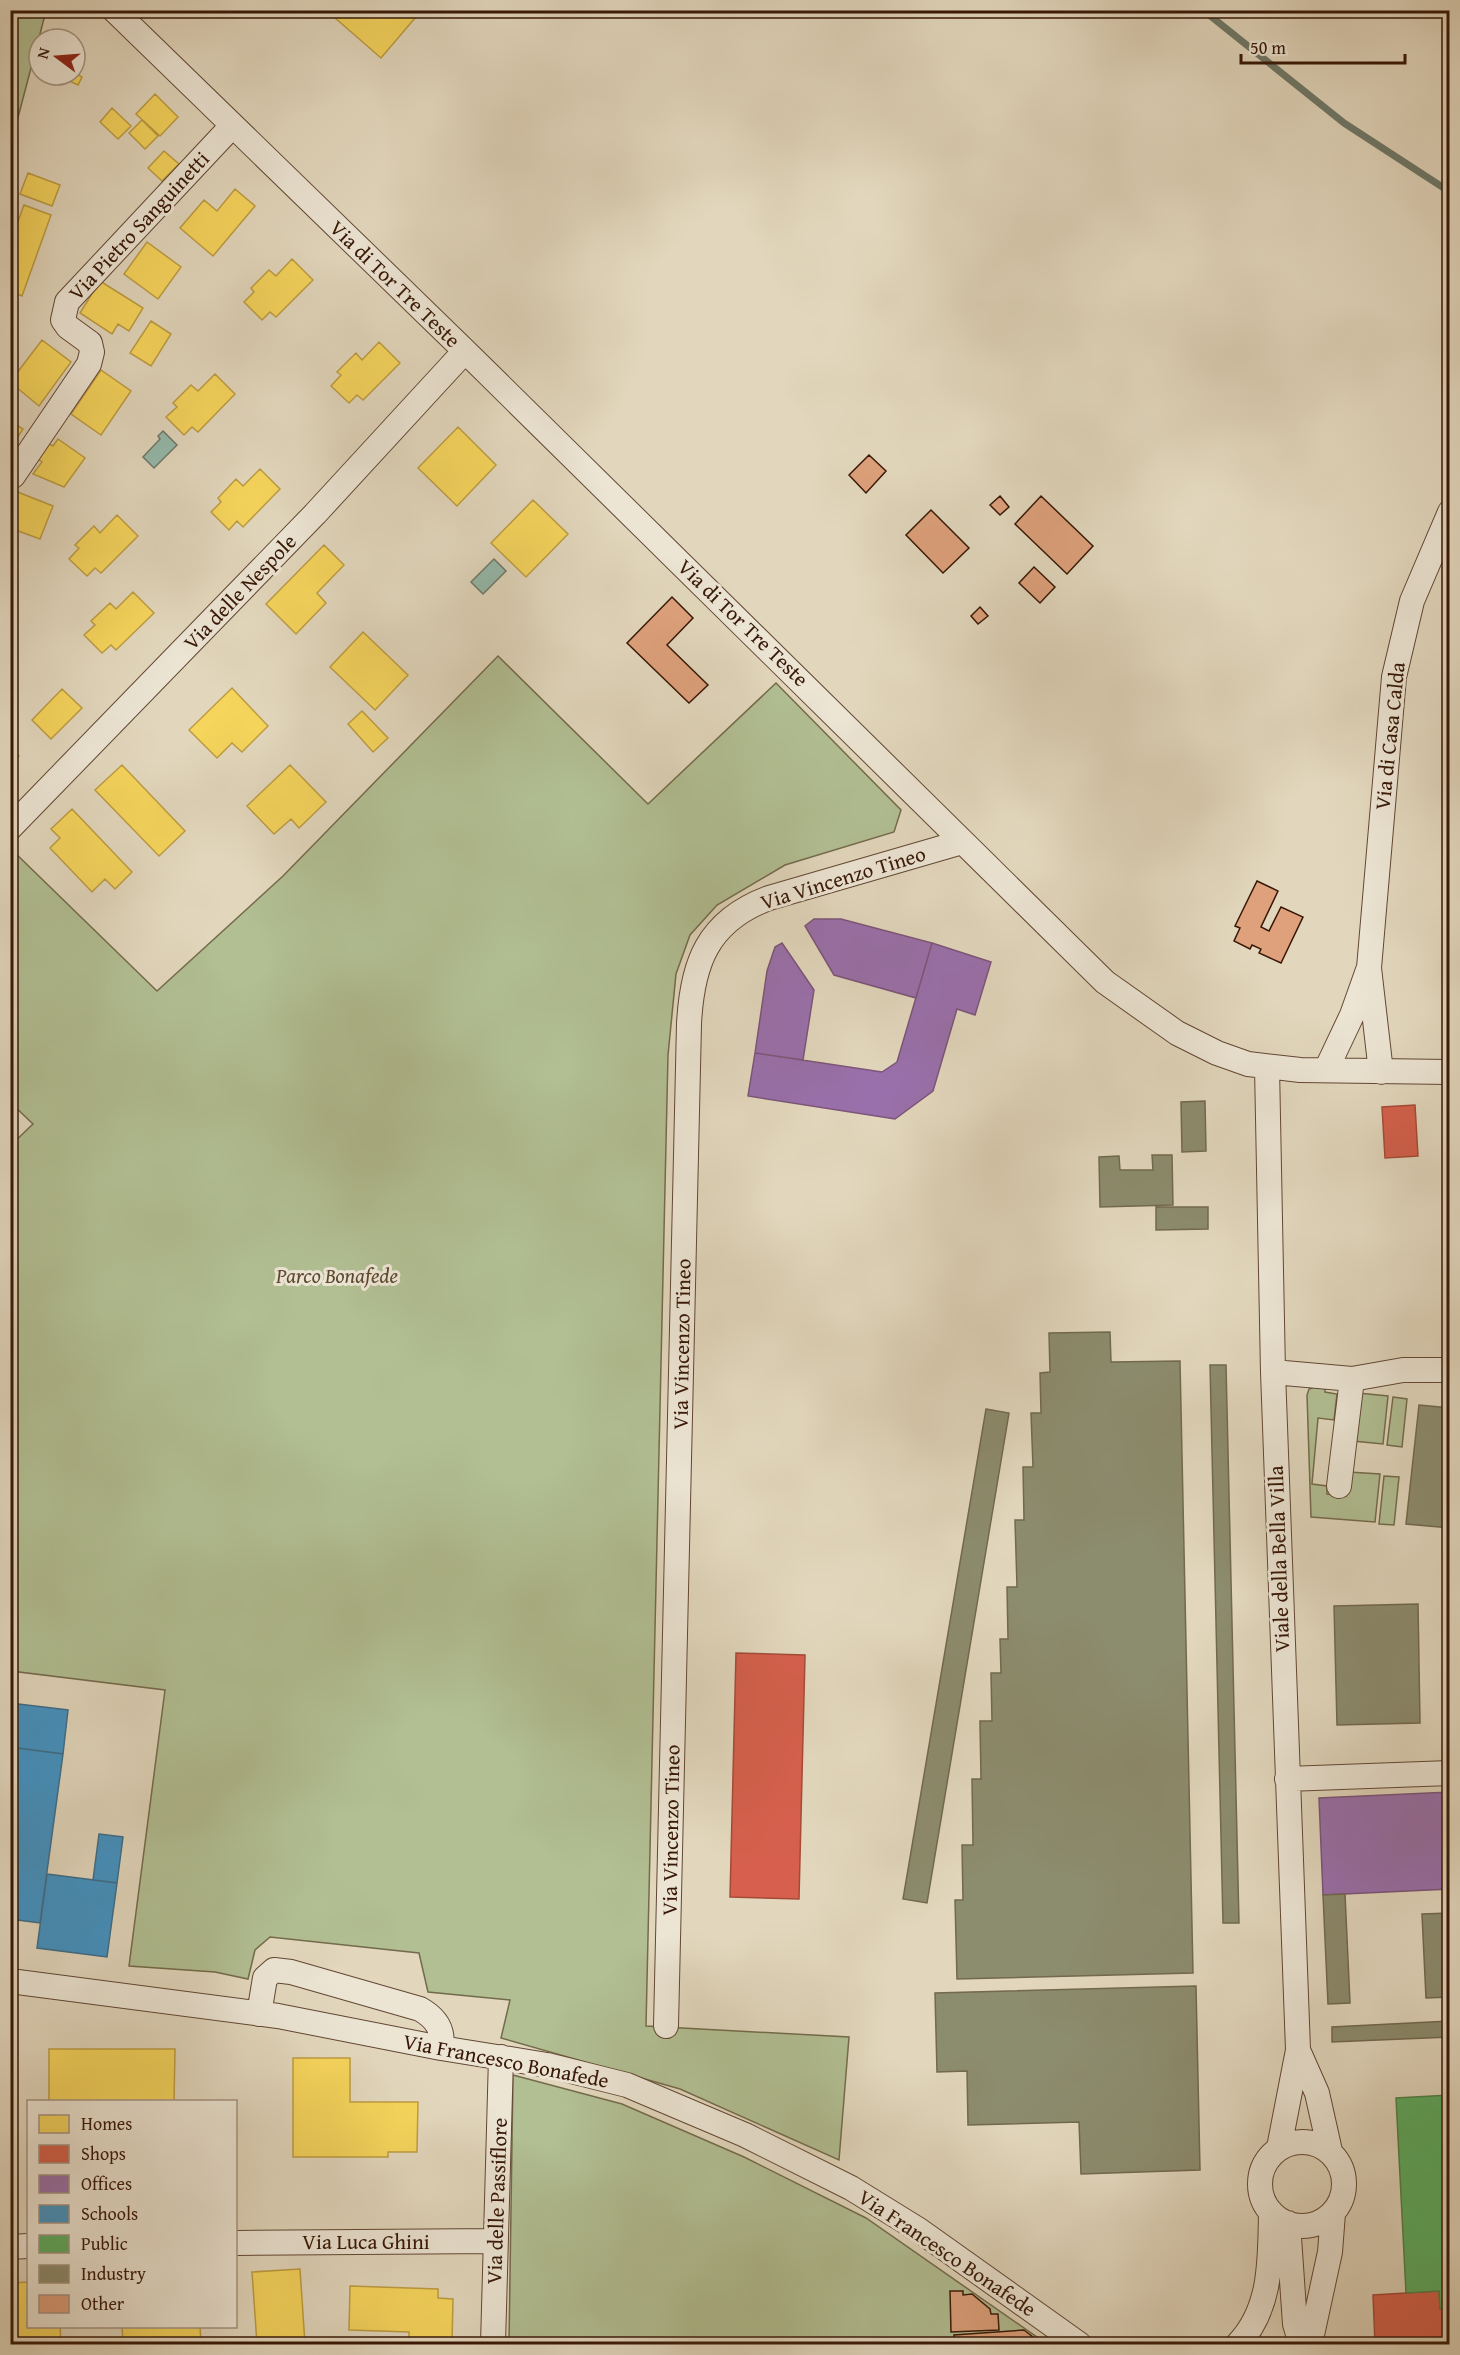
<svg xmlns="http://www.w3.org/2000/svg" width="1460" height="2355" font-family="'Gentium Book Plus',serif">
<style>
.green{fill:#b1bf93;stroke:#746b4c;stroke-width:1.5}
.water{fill:#95baac;stroke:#6f796a;stroke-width:1.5}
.homes{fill:#f6d55c;stroke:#bd9c42;stroke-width:1.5}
.shops{fill:#d6604d;stroke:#a64a38;stroke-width:1.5}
.offices{fill:#9970ab;stroke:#7c557a;stroke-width:1.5}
.schools{fill:#4393c3;stroke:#3f6e8a;stroke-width:1.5}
.public{fill:#5aae61;stroke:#508146;stroke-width:1.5}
.industry{fill:#8c8c6e;stroke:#72694f;stroke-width:1.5}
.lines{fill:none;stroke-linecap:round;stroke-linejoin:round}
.stream{stroke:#6f796a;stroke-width:7}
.building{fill:#dea17c;stroke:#371706;stroke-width:1.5}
.minor-casing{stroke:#624734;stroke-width:26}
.minor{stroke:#ece5d4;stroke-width:24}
.labels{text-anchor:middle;stroke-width:6;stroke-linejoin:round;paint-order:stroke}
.street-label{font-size:21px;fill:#371706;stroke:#ece5d4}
.park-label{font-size:21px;font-style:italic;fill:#5c4930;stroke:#ece5d4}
</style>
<rect width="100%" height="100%" fill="#e2d7bd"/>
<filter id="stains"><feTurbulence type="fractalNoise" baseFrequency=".00333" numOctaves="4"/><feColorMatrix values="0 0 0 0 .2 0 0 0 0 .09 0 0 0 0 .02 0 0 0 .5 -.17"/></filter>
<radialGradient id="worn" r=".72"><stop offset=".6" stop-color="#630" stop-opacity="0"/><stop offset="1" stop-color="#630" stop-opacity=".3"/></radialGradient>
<path class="green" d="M11 10 46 11 11 144 10 11Z
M498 656 648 804 776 683 901 810 894 832 785 865 717 905 690 935 676 974 668 1055 646 2026 849 2037 839 2160 680 2089 501 2038 510 2000 428 1992 419 1953 270 1937 255 1950 248 1979 215 1972 129 1966 165 1690 11 1671 10 1146 33 1124 11 1103V849L157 991 283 876Z
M1314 1387 1325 1388V1392L1337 1394 1334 1420 1318 1418 1312 1484 1327 1486V1494L1346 1496 1349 1472 1380 1474 1375 1522 1311 1517 1307 1395 1309 1389Z
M1358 1393 1388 1396 1383 1444 1353 1441Z
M1393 1397 1407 1399 1402 1447 1387 1445Z
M1384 1476 1399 1477 1394 1525 1379 1524Z
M513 2075 622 2104 744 2157 866 2218 1047 2344H509Z"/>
<path class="water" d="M163 431 177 445 154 468 143 457 160 439 158 436Z
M494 559 506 571 483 594 471 582Z"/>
<path class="homes" d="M278 10H293L286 18Z
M326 10H406L415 18 381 58Z
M75 73 82 77 78 85 65 79 67 75Z
M155 94 178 117 160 136 136 114Z
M112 108 131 126 118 139 100 122Z
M142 120 158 136 145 149 129 133Z
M164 151 179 164 162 181 148 168Z
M28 173 60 185 52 206 20 194Z
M235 189 255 206 213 256 180 228 204 200 217 211Z
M24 205 51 215 22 296 10 291V243Z
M147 242 181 267 158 299 124 274Z
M292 259 313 280 276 317 270 312 262 320 244 302 254 292 251 288 269 270 276 276Z
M100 281 143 308 129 331 118 324 112 334 80 313Z
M151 321 171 334 151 366 130 353Z
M42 340 71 362 39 406 10 382Z
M379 342 400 363 363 400 357 395 349 403 331 386 341 375 337 372 356 353 362 360Z
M101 370 131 391 101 435 71 414Z
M215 374 235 394 198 432 192 427 184 435 166 417 177 407 173 403 191 385 198 391Z
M10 421 23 429 10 449Z
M458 427 496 465 457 506 418 468Z
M58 439 85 458 64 487 33 474 42 462 37 458 47 443 53 446Z
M260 469 280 489 243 527 237 521 229 530 211 512 221 502 218 498 236 479 243 486Z
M10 489 53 506 40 539 10 528Z
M533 500 568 534 526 577 491 543Z
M117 515 138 536 101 573 95 568 87 576 69 559 79 548 75 545 94 526 100 533Z
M324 545 344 565 317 593 326 603 296 634 266 604Z
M133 592 154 613 116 650 111 645 102 653 84 635 95 625 91 621 110 603 116 609Z
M363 632 408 675 375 710 330 667Z
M232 688 268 726 242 752 232 743 217 758 189 730Z
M62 689 82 708 51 739 32 720Z
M362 711 388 738 373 752 348 724Z
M10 747 19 756 10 764Z
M122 765 185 831 159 856 95 790Z
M290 765 326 802 299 828 291 819 274 834 247 806Z
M72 809 132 872 115 889 105 879 92 892 50 848 60 838 51 829Z
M49 2049H175L174 2102H49Z
M293 2058H350V2102H418L417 2152H388V2157H293Z
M300 2269 305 2344H257L252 2272Z
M28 2282V2326H60L61 2344H15L11 2283Z
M350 2286 438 2289V2298L453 2299 452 2344H409V2332L349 2330Z
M122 2326H200L201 2344H123Z"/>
<path class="shops" d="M1415 1105 1418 1156 1385 1158 1382 1107Z
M736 1653 805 1655 799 1899 730 1897Z
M1439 2291 1440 2309 1450 2308V2344H1375L1373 2295Z"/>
<path class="offices" d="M814 919H841L932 943 916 998 834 975 805 926Z
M782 943 814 990 803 1060 755 1053 767 971 775 947Z
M932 943 991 962 975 1015 957 1009 933 1091 895 1119 748 1096 755 1053 882 1072 897 1062Z
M1450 1792V1889L1323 1895 1319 1798Z"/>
<path class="schools" d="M10 1703 68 1710 63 1754 10 1747Z
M10 1747 63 1754 40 1923 10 1919Z
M99 1834 123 1837 117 1883 93 1880Z
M47 1874 117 1883 107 1957 37 1948Z"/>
<path class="public" d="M1450 2095V2308L1440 2309 1439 2291 1406 2293 1396 2098Z"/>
<path class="industry" d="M1205 1101 1206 1151 1182 1152 1181 1102Z
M1152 1155H1172L1173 1205 1100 1207 1099 1157 1119 1156 1120 1170H1153Z
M1156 1207H1208V1229L1156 1230Z
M1110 1332 1111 1362 1180 1361 1193 1973 957 1979 955 1900H963L962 1845H973L972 1779H981L980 1721H992L991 1673H1001L1000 1639H1008L1007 1587H1017L1015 1520H1024L1023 1467H1033L1031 1413H1041L1040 1373 1050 1372 1049 1333Z
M1210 1365H1226L1239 1923H1223Z
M1419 1405 1450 1408V1528L1406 1524Z
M986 1409 1009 1413 927 1903 903 1899Z
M1418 1604 1420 1723 1337 1725 1334 1606Z
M1345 1894 1350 2003 1328 2004 1323 1895Z
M1450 1913V1997L1426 1998 1422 1914Z
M1196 1986 1200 2170 1081 2174 1079 2122 968 2125 967 2071 937 2072 935 1993Z
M1450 2021V2037L1332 2042V2027Z"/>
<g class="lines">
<path class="stream" d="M1203 10 1344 123 1450 192"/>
</g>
<path class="building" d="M869 455 886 471 866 493 849 475Z
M1000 496 1009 507 1000 515 990 505Z
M1041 496 1093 546 1067 574 1015 524Z
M931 510 969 548 943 573 906 535Z
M1034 567 1055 587 1040 603 1019 583Z
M672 597 693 618 667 645 708 685 689 703 627 643Z
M980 607 988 616 978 624 971 616Z
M1257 881 1278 891 1261 927 1269 931 1281 907 1303 917 1281 963 1259 953 1261 949 1252 945 1250 949 1234 941 1240 928 1235 926Z
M950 2291H963V2295L972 2294 990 2309 991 2314H998L999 2330 951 2332Z
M1024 2330 1042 2344H954V2335Z"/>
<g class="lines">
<g class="minor-casing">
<path id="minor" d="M114 10 465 351 1105 982 1177 1033 1217 1053 1248 1064 1300 1070 1450 1072
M13 476 89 364 92 352 90 343 68 327 63 320 67 302 232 126
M10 828 315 514 465 351
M1267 1067 1273 1372 1298 2050 1279 2148
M1326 1070 1352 1015 1368 970
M1381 1072 1369 968 1394 677 1412 601 1450 512
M1273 1372 1352 1379 1403 1370H1450
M1339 1486 1352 1379
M1287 1779 1450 1773
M10 1981 278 2016 441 2048 547 2065 627 2085 745 2135 851 2188 919 2230 1079 2344
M259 2014 265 1978 274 1970 291 1972 420 2009C436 2018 444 2030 441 2048
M666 2026 689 1024C692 964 707 921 769 898L962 842
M1298 2050 1317 2093 1330 2151
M1260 2184a42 42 0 1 1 84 0a42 42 0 1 1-84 0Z
M1288 2223 1295 2324 1301 2344
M236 2243 496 2241
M10 2247 28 2246
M493 2344 501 2057
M1238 2344C1272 2308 1270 2260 1271 2212
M1310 2344 1330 2252 1333 2213"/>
</g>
<use href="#minor" class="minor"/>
</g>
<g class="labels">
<g class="street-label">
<text transform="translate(139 226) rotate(-47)" y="7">Via Pietro Sanguinetti</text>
<text transform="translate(395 284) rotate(44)" y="7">Via di Tor Tre Teste</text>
<text transform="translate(240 592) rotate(-46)" y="7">Via delle Nespole</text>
<text transform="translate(743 623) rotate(44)" y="7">Via di Tor Tre Teste</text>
<text transform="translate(1390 736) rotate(-84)" y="7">Via di Casa Calda</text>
<text transform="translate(843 878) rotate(-17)" y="7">Via Vincenzo Tineo</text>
<text transform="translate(682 1344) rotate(-89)" y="7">Via Vincenzo Tineo</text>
<text transform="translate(1279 1559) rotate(-92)" y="7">Viale della Bella Villa</text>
<text transform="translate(671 1830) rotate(-89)" y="7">Via Vincenzo Tineo</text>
<text transform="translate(506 2061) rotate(11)" y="7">Via Francesco Bonafede</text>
<text transform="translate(497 2201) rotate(-88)" y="7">Via delle Passiflore</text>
<text x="366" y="2249">Via Luca Ghini</text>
<text transform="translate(947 2253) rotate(34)" y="7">Via Francesco Bonafede</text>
</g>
<g class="park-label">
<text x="337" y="1283">Parco Bonafede</text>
</g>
</g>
<rect width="1460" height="2355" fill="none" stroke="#e2d7bd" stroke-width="36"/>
<rect x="12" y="12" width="1436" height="2331" fill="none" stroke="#371706" stroke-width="3"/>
<rect x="18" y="18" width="1424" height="2319" fill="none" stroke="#371706" stroke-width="1.5"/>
<rect x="27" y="2100" width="210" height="228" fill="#ece5d4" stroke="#a49382" stroke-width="1.5"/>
<rect x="39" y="2115" width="30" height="18" fill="#f6d55c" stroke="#a49382" stroke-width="1.5"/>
<text x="81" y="2130" font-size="18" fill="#371706">Homes</text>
<rect x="39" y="2145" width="30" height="18" fill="#d6604d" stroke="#a49382" stroke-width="1.5"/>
<text x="81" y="2160" font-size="18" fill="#371706">Shops</text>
<rect x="39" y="2175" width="30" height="18" fill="#9970ab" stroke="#a49382" stroke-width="1.5"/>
<text x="81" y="2190" font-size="18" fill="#371706">Offices</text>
<rect x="39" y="2205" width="30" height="18" fill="#4393c3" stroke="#a49382" stroke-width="1.5"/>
<text x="81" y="2220" font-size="18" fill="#371706">Schools</text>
<rect x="39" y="2235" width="30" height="18" fill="#5aae61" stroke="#a49382" stroke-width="1.5"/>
<text x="81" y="2250" font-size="18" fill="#371706">Public</text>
<rect x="39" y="2265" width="30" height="18" fill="#8c8c6e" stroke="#a49382" stroke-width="1.5"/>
<text x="81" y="2280" font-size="18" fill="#371706">Industry</text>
<rect x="39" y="2295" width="30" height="18" fill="#dea17c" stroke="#a49382" stroke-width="1.5"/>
<text x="81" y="2310" font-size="18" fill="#371706">Other</text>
<g transform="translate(57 57) rotate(286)"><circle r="28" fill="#ece5d4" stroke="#a49382" stroke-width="1.5"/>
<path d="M0-4.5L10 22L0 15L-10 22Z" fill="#8f2418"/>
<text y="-9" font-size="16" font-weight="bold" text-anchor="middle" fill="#371706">N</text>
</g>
<path d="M1241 54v9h164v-9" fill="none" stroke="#371706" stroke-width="3"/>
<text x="1250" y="54" font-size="18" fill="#371706" stroke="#ece5d4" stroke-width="4.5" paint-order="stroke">50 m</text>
<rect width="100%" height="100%" filter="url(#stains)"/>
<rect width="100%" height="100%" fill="url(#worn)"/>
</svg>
